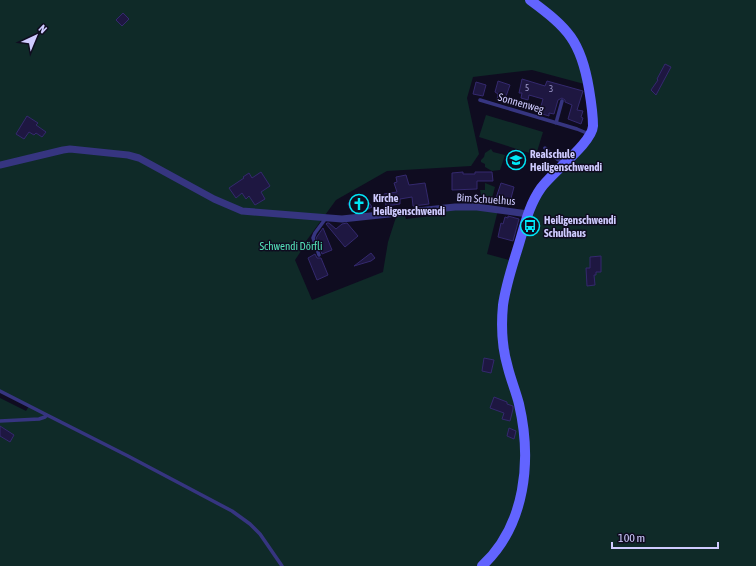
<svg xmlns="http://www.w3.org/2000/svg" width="756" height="566" font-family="'Asap Condensed',sans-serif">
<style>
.green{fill:#0f2a28;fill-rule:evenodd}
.building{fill:#1e1741;stroke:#34296e}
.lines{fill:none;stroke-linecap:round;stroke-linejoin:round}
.lane{stroke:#363580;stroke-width:3.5}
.street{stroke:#363580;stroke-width:7}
.secondary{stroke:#6264ff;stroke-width:10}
.labels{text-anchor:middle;stroke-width:3;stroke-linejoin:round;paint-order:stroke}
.number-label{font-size:9px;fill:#a39ed0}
.street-label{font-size:11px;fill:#cfcbff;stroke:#0f0c20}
.poi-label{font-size:11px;font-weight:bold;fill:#cfcbff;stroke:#0f0c20;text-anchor:start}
.park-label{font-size:11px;fill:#54e2b9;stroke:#0f0c20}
</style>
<rect width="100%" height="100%" fill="#0f0c20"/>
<path class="green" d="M0 0H756V566H0V398L26 411 29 406 0 391ZM532 70 588 85 590 137 529 210 513 261 487 254 498 210 434 209 431 216 406 219 404 213 397 214 388 242 383 272 312 300 295 260 305 245 304 244 336 200 387 171 471 166 479 154 467 98 473 77Z
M486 115 543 132 536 155 479 137Z
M491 149 493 152 505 155 500 170 492 171 485 167V164L481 162V160L484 157 485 153Z
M485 183 495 187 492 198 481 195 480 190H485Z"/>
<path class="building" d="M123 13 129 19 122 26 116 20Z
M665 64 671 67 656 95 651 90 658 80 657 79Z
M522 79 545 86 547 81 583 91 577 110 583 111 581 117 583 118 581 124 568 119 572 105 565 102V100L562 98 558 100 554 114 549 113V116L539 113 543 99 529 95 528 100 521 98 522 93H519Z
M498 81 510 85 504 102 497 100 498 94 495 92Z
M476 82 486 85 483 96 473 94Z
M27 116 38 123 36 125 46 132 42 137 36 133 34 135 29 132 24 139 16 134Z
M261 172 270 186 261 192 265 199 255 205 249 196 246 199 242 193 236 198 229 188 244 178 243 177 249 173 252 178Z
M463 172V174H475V172H492L493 181H477V189L452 190V173Z
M406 175 409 185 425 183 429 204 413 206 412 197 400 199V204L386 206 384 194 397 192 394 183 397 182 396 177Z
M501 183 514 187 510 202 496 198Z
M364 195 372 207 362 212H357V211L352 212 348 204 349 202Z
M508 216 519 219 513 241 498 237 501 223 503 224 505 217 508 218Z
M327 223H329L336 229 342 224 347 223 358 236 345 247 326 224Z
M323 228 332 250 322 254 316 238Z
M371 253 375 258 371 261 354 266Z
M315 254 317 258H321L328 275 317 280 308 258Z
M601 256V272H596V275H594L595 285 587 286 586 268H590V257Z
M484 358 494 360 491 373 482 371Z
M494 397 507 402V404L513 406V409L510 421 502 419 504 413 490 408Z
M0 426 14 435 10 442 0 436Z
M509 428 516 431 514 439 507 436Z"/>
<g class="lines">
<path class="lane" d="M480 100 577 129 589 134
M556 123 562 101
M545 148 557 159 564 163
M319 255 313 238 315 233 326 218
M0 391 47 415 45 417 39 419 0 421
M47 415 128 456 232 511 250 524 260 534 282 566"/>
<path class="street" d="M0 165 63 150 70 149 128 155 139 158 214 199 242 211 342 219 455 207H477L528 214"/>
<path class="secondary" d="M482 566C526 525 532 460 519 404 516 392 511 380 508 368 502 348 501 326 503 305 506 284 513 264 519 244 525 224 529 205 541 188 552 172 592 143 593 126 593 113 591 101 589 89 581 41 568 28 530 0"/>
</g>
<defs>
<g id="school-ring" transform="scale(1)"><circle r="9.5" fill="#0f0c20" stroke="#00e6f6" stroke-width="1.5"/><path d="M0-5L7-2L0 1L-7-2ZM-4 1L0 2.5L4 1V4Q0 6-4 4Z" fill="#00e6f6"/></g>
<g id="church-ring" transform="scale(1)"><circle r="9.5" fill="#0f0c20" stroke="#00e6f6" stroke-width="1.5"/><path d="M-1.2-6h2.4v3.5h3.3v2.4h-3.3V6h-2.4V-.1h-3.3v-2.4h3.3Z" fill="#00e6f6"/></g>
<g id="bus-ring" transform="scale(1)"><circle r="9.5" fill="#0f0c20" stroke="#00e6f6" stroke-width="1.5"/><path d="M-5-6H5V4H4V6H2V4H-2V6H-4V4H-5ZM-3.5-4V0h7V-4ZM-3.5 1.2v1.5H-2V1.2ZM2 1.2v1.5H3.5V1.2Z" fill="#00e6f6"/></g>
</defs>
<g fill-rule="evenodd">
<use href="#school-ring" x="516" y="160"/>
<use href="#church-ring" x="359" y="204"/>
<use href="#bus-ring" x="530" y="226"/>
</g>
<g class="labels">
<g class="number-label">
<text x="527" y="91">5</text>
<text x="551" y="92">3</text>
</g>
<g class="street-label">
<text transform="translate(521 103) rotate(16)" y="4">Sonnenweg</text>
<text transform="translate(486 199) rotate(4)" y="4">Bim Schuelhus</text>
</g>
<g class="poi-label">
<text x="530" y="158">Realschule<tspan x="530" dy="13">Heiligenschwendi</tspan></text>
<text x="373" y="202">Kirche<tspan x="373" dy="13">Heiligenschwendi</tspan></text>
<text x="544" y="224">Heiligenschwendi<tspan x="544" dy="13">Schulhaus</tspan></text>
</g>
<g class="park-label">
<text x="291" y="250">Schwendi Dörfli</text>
</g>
</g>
<g transform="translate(36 36) rotate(44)" stroke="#0f0c20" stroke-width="3" paint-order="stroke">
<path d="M0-3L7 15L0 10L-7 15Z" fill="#cfcbff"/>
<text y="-6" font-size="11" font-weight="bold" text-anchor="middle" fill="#cfcbff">N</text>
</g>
<path d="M612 542v6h106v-6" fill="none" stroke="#cfcbff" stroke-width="2"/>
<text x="618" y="542" font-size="12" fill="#cfcbff" stroke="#0f0c20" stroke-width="3" paint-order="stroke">100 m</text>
</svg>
